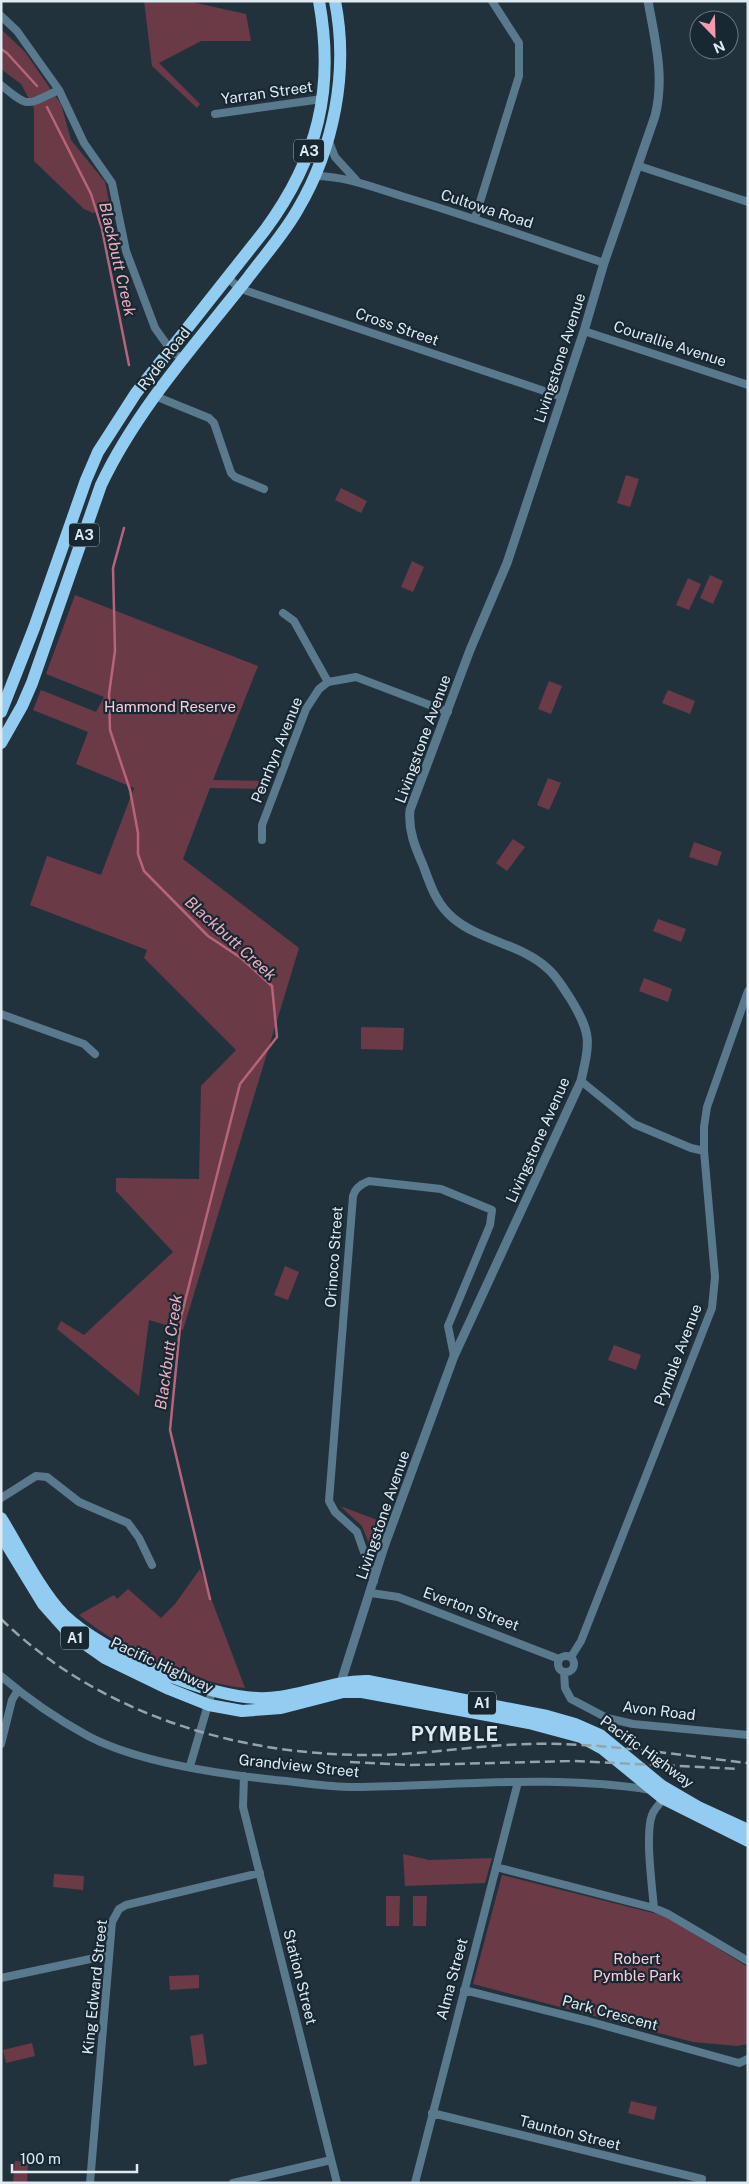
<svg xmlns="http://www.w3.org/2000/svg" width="749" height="2184" font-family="'Public Sans',sans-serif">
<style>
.green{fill:#6b3a47}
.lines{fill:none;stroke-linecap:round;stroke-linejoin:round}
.stream{stroke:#b6647a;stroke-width:2.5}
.minor{stroke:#59798d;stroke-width:8}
.tertiary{stroke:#59798d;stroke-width:9}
.trunk{stroke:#93ccf1;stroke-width:12}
.rail{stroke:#96a3ac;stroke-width:2.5;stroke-dasharray:10 5;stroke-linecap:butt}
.labels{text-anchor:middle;stroke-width:4.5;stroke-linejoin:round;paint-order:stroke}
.shield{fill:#182833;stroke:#a3afb7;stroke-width:1}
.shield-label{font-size:14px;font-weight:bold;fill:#dee9f0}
.street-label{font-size:15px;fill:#dee9f0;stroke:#182833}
.park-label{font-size:15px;fill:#fccdd7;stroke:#182833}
.water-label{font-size:16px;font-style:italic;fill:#f2adbd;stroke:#182833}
.district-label{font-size:20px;font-weight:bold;letter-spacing:1px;fill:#dee9f0;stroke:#182833}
</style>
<rect width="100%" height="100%" fill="#22323d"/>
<path class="green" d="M144 1H187L246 14 251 41H201L159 63 200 104 197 108 152 66Z
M1 29 25 52 61 104 71 140 105 182 110 206 93 213 84 209 34 161V108L21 84 1 69Z
M626 475 639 479 630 507 617 503Z
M341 488 367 501 361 513 335 500Z
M412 561 424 567 413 592 401 587Z
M710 575 723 581 713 604 700 598Z
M688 578 701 584 689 610 676 605Z
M75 595 258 666 213 780 267 781 264 789 210 788 183 859 299 948 183 1330 149 1320 139 1396 57 1329 61 1321 84 1335 173 1252 116 1191V1178L199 1179 201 1086 236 1050 144 958 147 950 30 905 47 856 101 875 134 788 76 764 88 732 33 710 41 690 96 712 104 697 46 674Z
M549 681 562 686 551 714 538 709Z
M668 690 695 701 690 714 662 703Z
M548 778 561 783 549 810 537 805Z
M513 839 525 847 507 871 496 863Z
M694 842 722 852 717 866 689 857Z
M658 919 686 929 681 942 653 931Z
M644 978 672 989 668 1002 639 991Z
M361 1027 404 1028 403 1050 361 1049Z
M285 1266 299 1272 288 1300 274 1295Z
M614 1345 641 1355 636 1370 608 1360Z
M340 1506 380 1521 373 1554 362 1526Z
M200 1569 245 1688C192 1683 120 1649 79 1615L114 1595 117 1599 128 1589 161 1618 175 1604Z
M403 1854 429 1860 492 1858 485 1883 405 1886Z
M54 1874 84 1876 83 1890 53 1887Z
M502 1875 665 1916 748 1967V2044L737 2046 693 2042 473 1984Z
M386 1896H400L399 1926H386Z
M413 1896H427L426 1926H413Z
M199 1975V1988L170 1990 169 1976Z
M203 2034 207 2064 194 2066 190 2036Z
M32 2043 35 2056 6 2063 3 2050Z
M631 2101 657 2107 654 2120 628 2113Z
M15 2161 28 2162 27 2183H13Z"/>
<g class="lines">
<path class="stream" d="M1 49 7 53 37 86
M47 107 91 194 102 229 129 365
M124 528 113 568 115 651 109 694 110 730 130 790 138 833V854L144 871 208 936 241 958 272 986 277 1037 240 1084 181 1317 170 1430 210 1599"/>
<path class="minor" d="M1 16 17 31 59 90 84 143 112 183 126 251 155 328 170 349 183 360
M1 85C30 109 26 105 59 90
M215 114 322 99
M328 139 335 157 356 180
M639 166 748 202
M315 176C347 176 377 189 408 198 474 218 539 241 604 263
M475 218 519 76V43L492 1
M227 277 239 288 247 291 562 397
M584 331 748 385
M155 396 209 418 214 423 231 473 235 477 264 489
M283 613 294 621 328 682
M262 840V825L306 709 319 689 328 682 356 677 448 712
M1 1014 84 1044 95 1054
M581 1081 634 1124 691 1148 704 1151
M1 1498 36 1476 47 1477 79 1502 128 1523 139 1538 152 1565
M374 1581 357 1532 335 1512 329 1501 353 1196C355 1188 361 1184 369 1181L441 1189 492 1210 490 1225 448 1326 454 1356
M371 1593 398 1597 559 1659
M558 1664a8 8 0 1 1 16 0a8 8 0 1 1-16 0Z
M571 1657 581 1641 712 1308 715 1277 704 1151V1127L707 1107 748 991
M564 1672 565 1688 571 1699 607 1718 633 1724 748 1735
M1 1676C28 1699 57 1719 88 1736 137 1762 219 1774 275 1780 300 1782 327 1787 353 1787 452 1786 553 1774 651 1790
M1 1744 12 1700 18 1690
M190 1766 212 1691
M244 1776 243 1807 337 2183
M496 1867 654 1908 668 1914 748 1961
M654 1908C652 1886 645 1834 652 1815 654 1809 659 1804 664 1799
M1 1978 109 1955
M464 1990 588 2021 739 2063 748 2059
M432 2113 702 2179
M90 2183 112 1922 119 1909 126 1905 260 1873
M233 2183 331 2160
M415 2183 518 1782"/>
<path class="tertiary" d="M342 1686 341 1682 384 1547 454 1356 581 1081C590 1041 592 1034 570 998 563 988 557 976 547 968 521 944 480 941 453 918 436 904 430 884 423 865 415 847 408 830 410 810L470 650 507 563 584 331 604 263 655 116C665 77 655 40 648 1"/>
<path class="trunk" d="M1 712 34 628 86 480 98 452 136 393 265 230C318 158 335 89 319 1
M1 743 22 706 32 683 101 485C137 409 195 345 247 279 264 256 284 234 298 209 334 148 349 71 335 1
M1 1518C19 1547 40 1590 63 1614 103 1653 211 1701 267 1698 301 1697 333 1680 368 1681L547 1716 575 1724 600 1735 662 1786 698 1807 748 1830
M1 1535 43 1604 68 1632 105 1658 169 1689 209 1705 242 1711 281 1708 343 1692H362L529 1723 581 1737 603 1749 664 1799 748 1841"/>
<path class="rail" d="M1 1619C99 1714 238 1756 372 1755 424 1755 476 1745 529 1744 600 1742 677 1755 748 1763
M350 1762 411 1765 575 1761 739 1769"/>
</g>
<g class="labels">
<g class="shield">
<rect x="294" y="139.5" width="30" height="23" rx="4"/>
<rect x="69" y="523.5" width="30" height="23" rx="4"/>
<rect x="61" y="1626.5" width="28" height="23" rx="4"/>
<rect x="468" y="1691.5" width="28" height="23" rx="4"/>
</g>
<g class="shield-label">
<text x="309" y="156">A3</text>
<text x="84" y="540">A3</text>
<text x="75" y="1643">A1</text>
<text x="482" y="1708">A1</text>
</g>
<g class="street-label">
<text transform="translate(267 93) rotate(-8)" y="5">Yarran Street</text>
<text transform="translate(487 209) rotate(18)" y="5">Cultowa Road</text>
<text transform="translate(397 327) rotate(19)" y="5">Cross Street</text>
<text transform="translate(670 344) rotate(18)" y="5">Courallie Avenue</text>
<text transform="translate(560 358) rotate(-72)" y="5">Livingstone Avenue</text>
<text transform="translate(164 359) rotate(-52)" y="5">Ryde Road</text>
<text transform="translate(423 739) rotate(-70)" y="5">Livingstone Avenue</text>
<text transform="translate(277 750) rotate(-68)" y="5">Penrhyn Avenue</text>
<text transform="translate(538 1140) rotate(-66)" y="5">Livingstone Avenue</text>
<text transform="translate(334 1257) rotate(-86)" y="5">Orinoco Street</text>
<text transform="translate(678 1355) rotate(-69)" y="5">Pymble Avenue</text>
<text transform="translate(383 1515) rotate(-71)" y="5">Livingstone Avenue</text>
<text transform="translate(471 1609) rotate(20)" y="5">Everton Street</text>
<text transform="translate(162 1665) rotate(25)" y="5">Pacific Highway</text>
<text transform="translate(659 1711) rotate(7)" y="5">Avon Road</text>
<text transform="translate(647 1752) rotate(36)" y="5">Pacific Highway</text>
<text transform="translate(299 1766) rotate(6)" y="5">Grandview Street</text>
<text transform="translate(300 1977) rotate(76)" y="5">Station Street</text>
<text transform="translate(452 1979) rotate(-75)" y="5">Alma Street</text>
<text transform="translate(95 1987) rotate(-84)" y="5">King Edward Street</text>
<text transform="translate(610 2013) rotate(15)" y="5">Park Crescent</text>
<text transform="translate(570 2133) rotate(14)" y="5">Taunton Street</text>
</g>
<g class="park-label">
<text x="170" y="712">Hammond Reserve</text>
<text x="637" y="1964">Robert<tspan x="637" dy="17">Pymble Park</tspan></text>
</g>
<g class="water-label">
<text transform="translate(118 259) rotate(77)" y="6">Blackbutt Creek</text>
<text transform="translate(231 938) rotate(42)" y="6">Blackbutt Creek</text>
<text transform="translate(168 1352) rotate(-82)" y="6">Blackbutt Creek</text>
</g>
<g class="district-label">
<text x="455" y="1741">PYMBLE</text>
</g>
</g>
<rect width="749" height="2184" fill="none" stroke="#dee9f0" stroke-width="5"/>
<g transform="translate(714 35) rotate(157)"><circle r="24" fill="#182833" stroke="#67757f"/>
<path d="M0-4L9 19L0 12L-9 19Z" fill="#f29aaf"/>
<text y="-8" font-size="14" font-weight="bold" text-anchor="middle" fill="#dee9f0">N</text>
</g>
<path d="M12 2164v8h125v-8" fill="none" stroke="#dee9f0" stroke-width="2.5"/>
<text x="20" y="2164" font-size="15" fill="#dee9f0" stroke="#182833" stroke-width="4" paint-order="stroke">100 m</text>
</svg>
